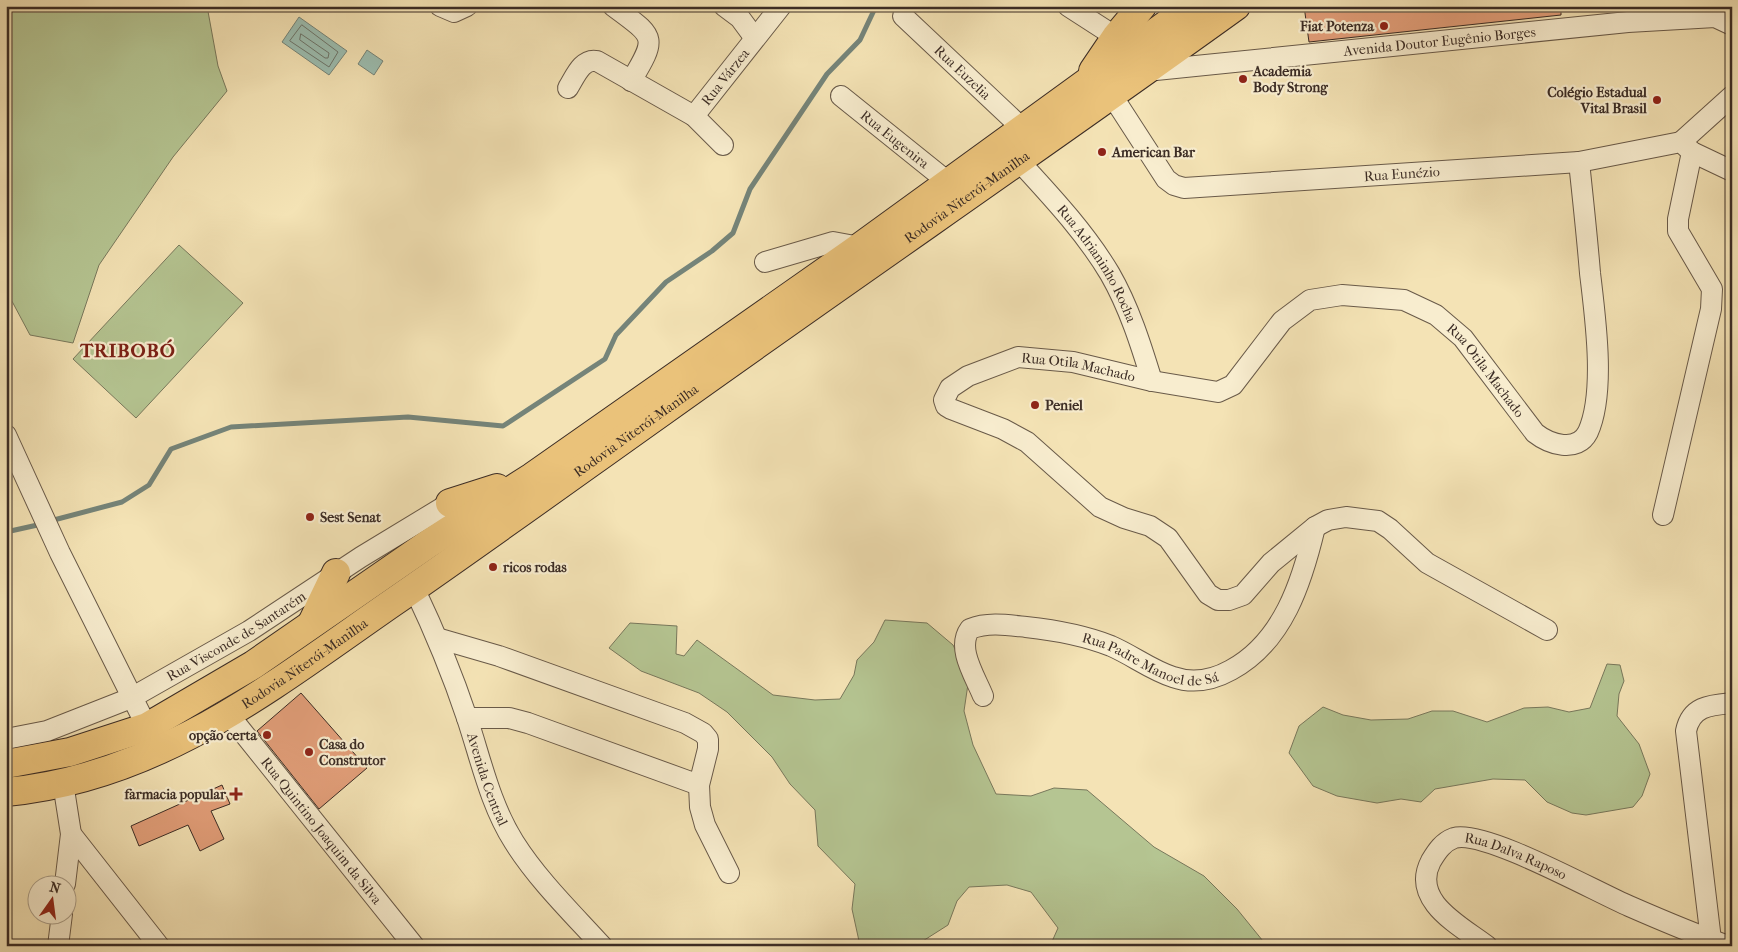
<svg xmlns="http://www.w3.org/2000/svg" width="1738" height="952" font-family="'IM FELL French Canon',serif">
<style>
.green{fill:#b5c592;stroke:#78785c}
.water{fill:#9cbeb1;stroke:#758479}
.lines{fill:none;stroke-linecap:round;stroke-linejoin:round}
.shore{stroke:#6c756b;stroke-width:1}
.stream{stroke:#758479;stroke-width:5}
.building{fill:#e39f7a;stroke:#3b2c25}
.minor-casing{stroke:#695a49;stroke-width:22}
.highway-casing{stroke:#3b2c25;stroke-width:30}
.minor{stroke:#f8edcf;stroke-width:20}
.highway{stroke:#eac27a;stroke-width:28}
.poi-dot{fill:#8f2418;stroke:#f8edcf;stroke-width:2}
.labels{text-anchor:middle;stroke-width:4.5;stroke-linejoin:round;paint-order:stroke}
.poi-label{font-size:14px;font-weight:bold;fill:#3b2c25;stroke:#f8edcf;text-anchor:start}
.street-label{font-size:14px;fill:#3b2c25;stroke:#f8edcf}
.district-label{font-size:19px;font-weight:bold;letter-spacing:1px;fill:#7a1f14;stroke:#f8edcf}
</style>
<rect width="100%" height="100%" fill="#f4e3b5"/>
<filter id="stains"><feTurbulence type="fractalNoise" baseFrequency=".004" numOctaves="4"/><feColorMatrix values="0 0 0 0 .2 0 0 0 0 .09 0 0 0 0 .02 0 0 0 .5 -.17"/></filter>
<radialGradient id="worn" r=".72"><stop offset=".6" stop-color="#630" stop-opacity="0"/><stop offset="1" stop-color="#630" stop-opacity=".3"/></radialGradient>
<path class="green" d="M6 6H207L218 66 227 91 173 157 99 265 73 343 30 335 6 290Z
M179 245 243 303 136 418 73 359Z
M885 620 927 623 953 645 966 671 968 684 964 711 973 745 996 794 1031 796 1054 788 1087 790 1154 847 1204 876 1237 909 1267 946H1050L1058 928 1031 892 1007 885 969 887 957 901 948 925 915 946H868L859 941 852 909 855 884 818 846 815 810 790 784 772 757 727 712 699 693 641 671 609 648 630 623 677 626 676 654 684 656 697 640 773 695 815 700 840 699 854 675 857 660 874 642Z
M1607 664 1620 665 1624 681 1619 694 1617 716 1639 744 1650 774 1642 796 1633 807 1586 815 1572 813 1547 802 1525 780 1493 779 1435 789 1421 802 1401 799 1377 803 1337 796 1313 786 1289 753 1299 726 1323 707 1343 715 1371 720 1408 719 1432 711H1453L1487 722 1524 708 1548 707 1569 712 1590 708Z"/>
<path class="water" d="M299 17 347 51 329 75 282 42Z
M367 50 383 61 374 75 358 64Z"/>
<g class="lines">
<path class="shore" d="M302 25 338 52 329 67 290 41Z
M301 34 329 53 328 58H325L300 40Z"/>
<path class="stream" d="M50 521 122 502 149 485 171 449 231 427 408 417 503 426 605 359 616 335 666 282 712 251 733 233 750 189 827 74 860 40 876 6
M6 532 42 524"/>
</g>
<path class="building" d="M1304 6H1561V15L1309 42Z
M301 693 367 768 319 809 257 731Z
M222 785 230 804 211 811 224 839 200 851 188 825 139 846 131 826Z"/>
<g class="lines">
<g class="minor-casing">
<g id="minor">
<path d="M440 6 454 12 467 6"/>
<path d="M613 6C654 37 659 35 631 81"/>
<path d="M724 6 740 18 754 37"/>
<path d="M1068 6 1116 37"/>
<path id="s1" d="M903 16 1024 130"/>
<path id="s2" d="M1146 71 1628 22 1715 17 1732 25"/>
<path d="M568 88C575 77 582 58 597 61L694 116 723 145"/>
<path id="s3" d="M1111 94 1166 179 1174 185 1184 188 1579 162 1681 142 1692 152 1732 171"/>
<path id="s4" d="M841 96 948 182"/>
<path id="s5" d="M694 116 781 6"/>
<path d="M1681 142 1732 96"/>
<path id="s6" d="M1018 160C1051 196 1085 232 1110 274 1129 307 1141 345 1152 381"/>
<path d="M765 262 833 242 860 247"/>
<path d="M6 435 60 553 147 727"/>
<path d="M1663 515 1711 309 1712 289 1678 231V219L1692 152"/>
<path id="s7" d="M414 588C434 630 452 673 467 718 481 760 490 804 514 842 538 880 572 913 602 946"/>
<path id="s8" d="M1547 630 1427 563 1390 529 1378 521 1346 517 1328 520 1315 527 1271 563 1243 595 1229 600H1218L1208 594 1168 538 1150 526 1124 518 1100 507 1027 442 1003 429 951 409 946 406 944 400 950 388 968 376 1018 357 1073 362 1152 381 1218 392 1233 385 1282 321 1310 300 1342 295 1404 300 1436 315 1463 338 1535 433C1549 444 1577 454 1588 432 1606 392 1595 316 1590 273 1587 236 1583 199 1579 162"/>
<path d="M437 638 499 656 685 723 703 733 708 739V749L699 785 700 807 705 825 729 873"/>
<path id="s9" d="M983 696C975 676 956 648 970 629 988 622 1007 625 1026 627 1054 630 1086 636 1111 646 1132 655 1151 670 1173 677 1193 684 1213 680 1231 670 1283 642 1302 582 1315 527"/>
<path id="s10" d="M229 715 414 946"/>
<path d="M467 718H509L528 723 699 785"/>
<path id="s11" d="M6 739 47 731 131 698 249 631 361 557 450 503"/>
<path d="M63 783 71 834 65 884"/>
<path d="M71 834 159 946"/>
<path d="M1711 940 1686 731C1691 706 1710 705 1732 703"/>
<path d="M58 946 62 914"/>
<path id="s12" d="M1487 946C1461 926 1410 901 1431 861 1437 851 1443 842 1454 838 1484 829 1596 892 1629 906 1661 920 1694 934 1728 946"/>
</g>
</g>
<g class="highway-casing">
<g id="highway">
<path d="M1093 71 1116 37 1142 6"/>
<path d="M450 503 497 488"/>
<path d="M313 621 336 573"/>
<path d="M6 764 70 752 147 727 253 665 428 544 532 477 860 247 1192 6"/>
<path id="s13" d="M6 792C158 778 271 687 392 603 483 540 573 475 663 411 853 275 1046 143 1236 6"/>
</g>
</g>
<use href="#minor" class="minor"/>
<use href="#highway" class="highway"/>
</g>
<g class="poi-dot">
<circle cx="1384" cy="26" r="5"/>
<circle cx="1243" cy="79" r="5"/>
<circle cx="1657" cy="100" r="5"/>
<circle cx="1102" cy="152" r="5"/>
<circle cx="1035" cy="405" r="5"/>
<circle cx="310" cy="517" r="5"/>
<circle cx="493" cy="567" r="5"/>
<circle cx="267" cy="735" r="5"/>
<circle cx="309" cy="752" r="5"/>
<path d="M233.5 786.5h5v5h5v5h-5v5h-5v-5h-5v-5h5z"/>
</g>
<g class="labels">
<g class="poi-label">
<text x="1374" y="31" text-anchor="end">Fiat Potenza</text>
<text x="1253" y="76">Academia<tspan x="1253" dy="16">Body Strong</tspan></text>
<text x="1647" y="97" text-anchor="end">Colégio Estadual<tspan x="1647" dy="16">Vital Brasil</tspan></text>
<text x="1112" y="157">American Bar</text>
<text x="1045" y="410">Peniel</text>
<text x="320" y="522">Sest Senat</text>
<text x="503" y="572">ricos rodas</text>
<text x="257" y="740" text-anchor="end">opção certa</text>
<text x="319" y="749">Casa do<tspan x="319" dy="16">Construtor</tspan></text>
<text x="226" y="799" text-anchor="end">farmacia popular</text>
</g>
<g class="street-label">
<text dy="5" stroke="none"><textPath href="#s2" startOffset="295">Avenida Doutor Eugênio Borges</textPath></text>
<text dy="5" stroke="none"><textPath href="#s1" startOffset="82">Rua Euzelia</textPath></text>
<text dy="5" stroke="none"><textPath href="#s5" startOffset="50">Rua Várzea</textPath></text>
<text dy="5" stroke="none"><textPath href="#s4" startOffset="69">Rua Eugenira</textPath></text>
<text dy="5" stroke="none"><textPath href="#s3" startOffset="340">Rua Eunézio</textPath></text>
<text dy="5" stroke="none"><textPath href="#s13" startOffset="1139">Rodovia Niterói-Manilha</textPath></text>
<text dy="5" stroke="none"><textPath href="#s6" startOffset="131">Rua Adrianinho Rocha</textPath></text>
<text dy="5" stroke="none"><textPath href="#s8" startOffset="891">Rua Otila Machado</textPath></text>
<text dy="5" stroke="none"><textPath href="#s8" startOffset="1370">Rua Otila Machado</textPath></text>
<text dy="5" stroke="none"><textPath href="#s13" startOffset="734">Rodovia Niterói-Manilha</textPath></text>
<text dy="5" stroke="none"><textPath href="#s11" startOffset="254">Rua Visconde de Santarém</textPath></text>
<text dy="5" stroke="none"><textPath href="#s9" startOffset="258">Rua Padre Manoel de Sá</textPath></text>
<text dy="5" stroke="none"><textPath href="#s13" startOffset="329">Rodovia Niterói-Manilha</textPath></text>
<text dy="5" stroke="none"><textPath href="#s7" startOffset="205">Avenida Central</textPath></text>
<text dy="5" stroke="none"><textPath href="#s10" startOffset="148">Rua Quintino Joaquim da Silva</textPath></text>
<text dy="5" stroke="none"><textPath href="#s12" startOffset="211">Rua Dalva Raposo</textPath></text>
</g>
<g class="district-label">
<text x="128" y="357">TRIBOBÓ</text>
</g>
</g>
<rect width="1738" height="952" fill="none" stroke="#f4e3b5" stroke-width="25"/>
<rect x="8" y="8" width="1723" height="937" fill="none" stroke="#3b2c25" stroke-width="2.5"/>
<rect x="12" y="12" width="1713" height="927" fill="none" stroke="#3b2c25"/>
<g transform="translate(52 900) rotate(14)"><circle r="24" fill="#f8edcf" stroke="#aca08b"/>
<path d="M0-4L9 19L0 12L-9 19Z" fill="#8f2418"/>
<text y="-8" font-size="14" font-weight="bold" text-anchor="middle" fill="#3b2c25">N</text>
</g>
<rect width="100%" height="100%" filter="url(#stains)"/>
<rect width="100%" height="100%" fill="url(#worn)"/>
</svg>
